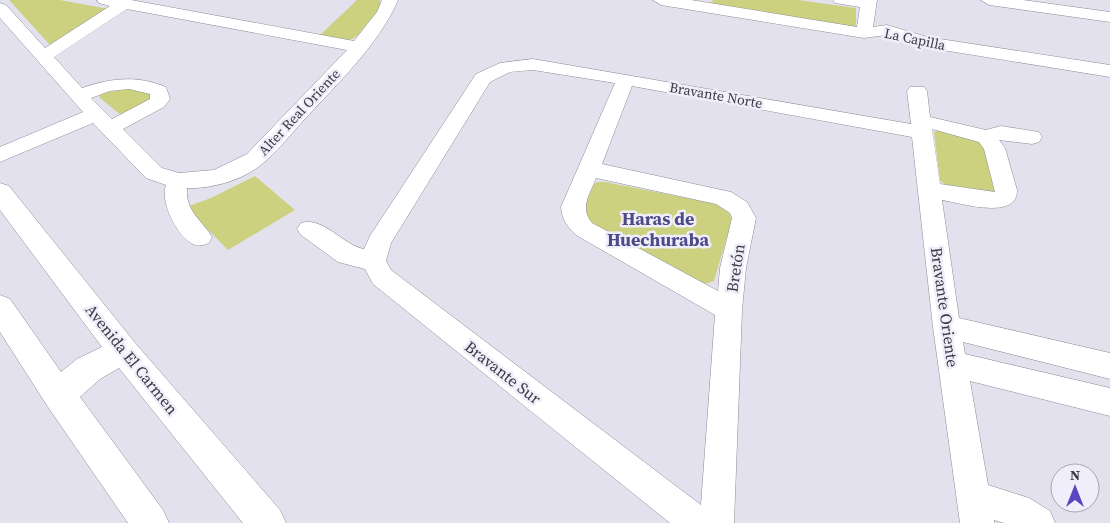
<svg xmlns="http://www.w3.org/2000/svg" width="1110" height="523" font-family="'Source Serif 4',serif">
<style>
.green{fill:#ccd180}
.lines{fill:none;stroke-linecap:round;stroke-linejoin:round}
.minor-casing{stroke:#8d8a97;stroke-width:1}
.tertiary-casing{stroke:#8d8a97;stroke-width:1}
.minor{fill:#fff;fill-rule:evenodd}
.tertiary{fill:#fff;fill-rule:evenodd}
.labels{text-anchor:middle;stroke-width:5;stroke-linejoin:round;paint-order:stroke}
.far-street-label{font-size:14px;fill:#3b3a40;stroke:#f1eefc}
.street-label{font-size:16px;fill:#3b3a40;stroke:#f1eefc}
.neighbourhood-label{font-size:18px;font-weight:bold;fill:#4d4a88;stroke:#f1eefc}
</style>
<rect width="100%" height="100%" fill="#e4e1ef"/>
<path class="green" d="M9 0H60L109 9 50 45Z
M357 0H380L381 7 358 35 352 39 348 41 319 36Z
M713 0H798L856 8V27L707 6Z
M132 88 150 93 153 97 150 103 122 116 99 97 102 93Z
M938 130 983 142 997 191C980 199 954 191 940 181L934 132Z
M255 176 295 210 228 250 186 207 211 198Z
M598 182H605L717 204C725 209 733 213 731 223L714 281 705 284 591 226 582 212 594 184Z"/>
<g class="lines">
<g class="minor-casing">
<path id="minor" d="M97 0H131L354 41 377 12 382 0H398C379 45 334 87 302 122 289 136 277 152 262 164 243 180 212 189 187 188 185 211 202 220 212 237L209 243C203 245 199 247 193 244 177 236 160 203 166 185L146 178 93 123 0 162V147L83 112 0 18V3L6 5 45 48 110 6 99 3ZM127 9 347 50 247 154 214 170 179 173 162 168 123 129 164 107 170 99 166 87C137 75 111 78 82 88L54 57ZM129 89 150 94V99L112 119 91 98 110 91Z
M653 0H691L857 27 860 7 835 3 833 0H877L873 27 887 25 927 37 1110 65V77L924 47 886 35 864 38 661 5Z
M981 0H1023L1110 12V22L989 5Z
M533 59 911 124 907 91 910 87H924L927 91 930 117 986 130 1001 126 1039 132 1042 137 1039 142 1032 144 999 140 1005 148 1017 190C1018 221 960 203 942 200L959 318 1110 353V379L963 342 965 354 1110 388V416L970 381 988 485 1029 498 1050 511 1055 523H1004L994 520V523H960L933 327 912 137 632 86 602 164 731 192 747 202 756 218 746 268 742 310 734 523H670L373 284 365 269 338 262 301 235 297 229 301 223C323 216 343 245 364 249L370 236 476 74 500 63ZM533 70 615 83 561 207C562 220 567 226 576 235L715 315 701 505 391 270 386 261 391 243 490 82 510 72ZM932 129 979 142 984 149 995 192 940 184ZM596 178 716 204 730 213 732 218 720 268 718 291 592 223C579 208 590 194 596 178Z"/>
</g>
<g class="tertiary-casing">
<path id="tertiary" d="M0 183 9 186 136 344 280 510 286 523H243L119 368 100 379 80 397 163 510 169 523H128L48 407 0 332V295L10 299 61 372 77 359 102 347 0 210Z"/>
</g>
<use href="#minor" class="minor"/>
<use href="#tertiary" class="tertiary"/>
</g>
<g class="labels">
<g class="far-street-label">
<text transform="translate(915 39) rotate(12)" y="5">La Capilla</text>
<text transform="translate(716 95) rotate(10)" y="5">Bravante Norte</text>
<text transform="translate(299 112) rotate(-47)" y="5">Alter Real Oriente</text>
</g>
<g class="street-label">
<text transform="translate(735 268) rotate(-81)" y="6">Bretón</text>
<text transform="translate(945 307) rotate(82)" y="6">Bravante Oriente</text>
<text transform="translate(132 359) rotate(51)" y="6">Avenida El Carmen</text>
<text transform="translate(503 372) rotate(38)" y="6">Bravante Sur</text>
</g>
<g class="neighbourhood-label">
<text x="658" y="225">Haras de<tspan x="658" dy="21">Huechuraba</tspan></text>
</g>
</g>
<g transform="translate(1075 488)"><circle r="24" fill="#f1eefc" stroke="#a8a6b1"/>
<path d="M0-4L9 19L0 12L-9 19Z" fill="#5947bf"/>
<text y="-8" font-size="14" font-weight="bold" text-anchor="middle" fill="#3b3a40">N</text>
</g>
</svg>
